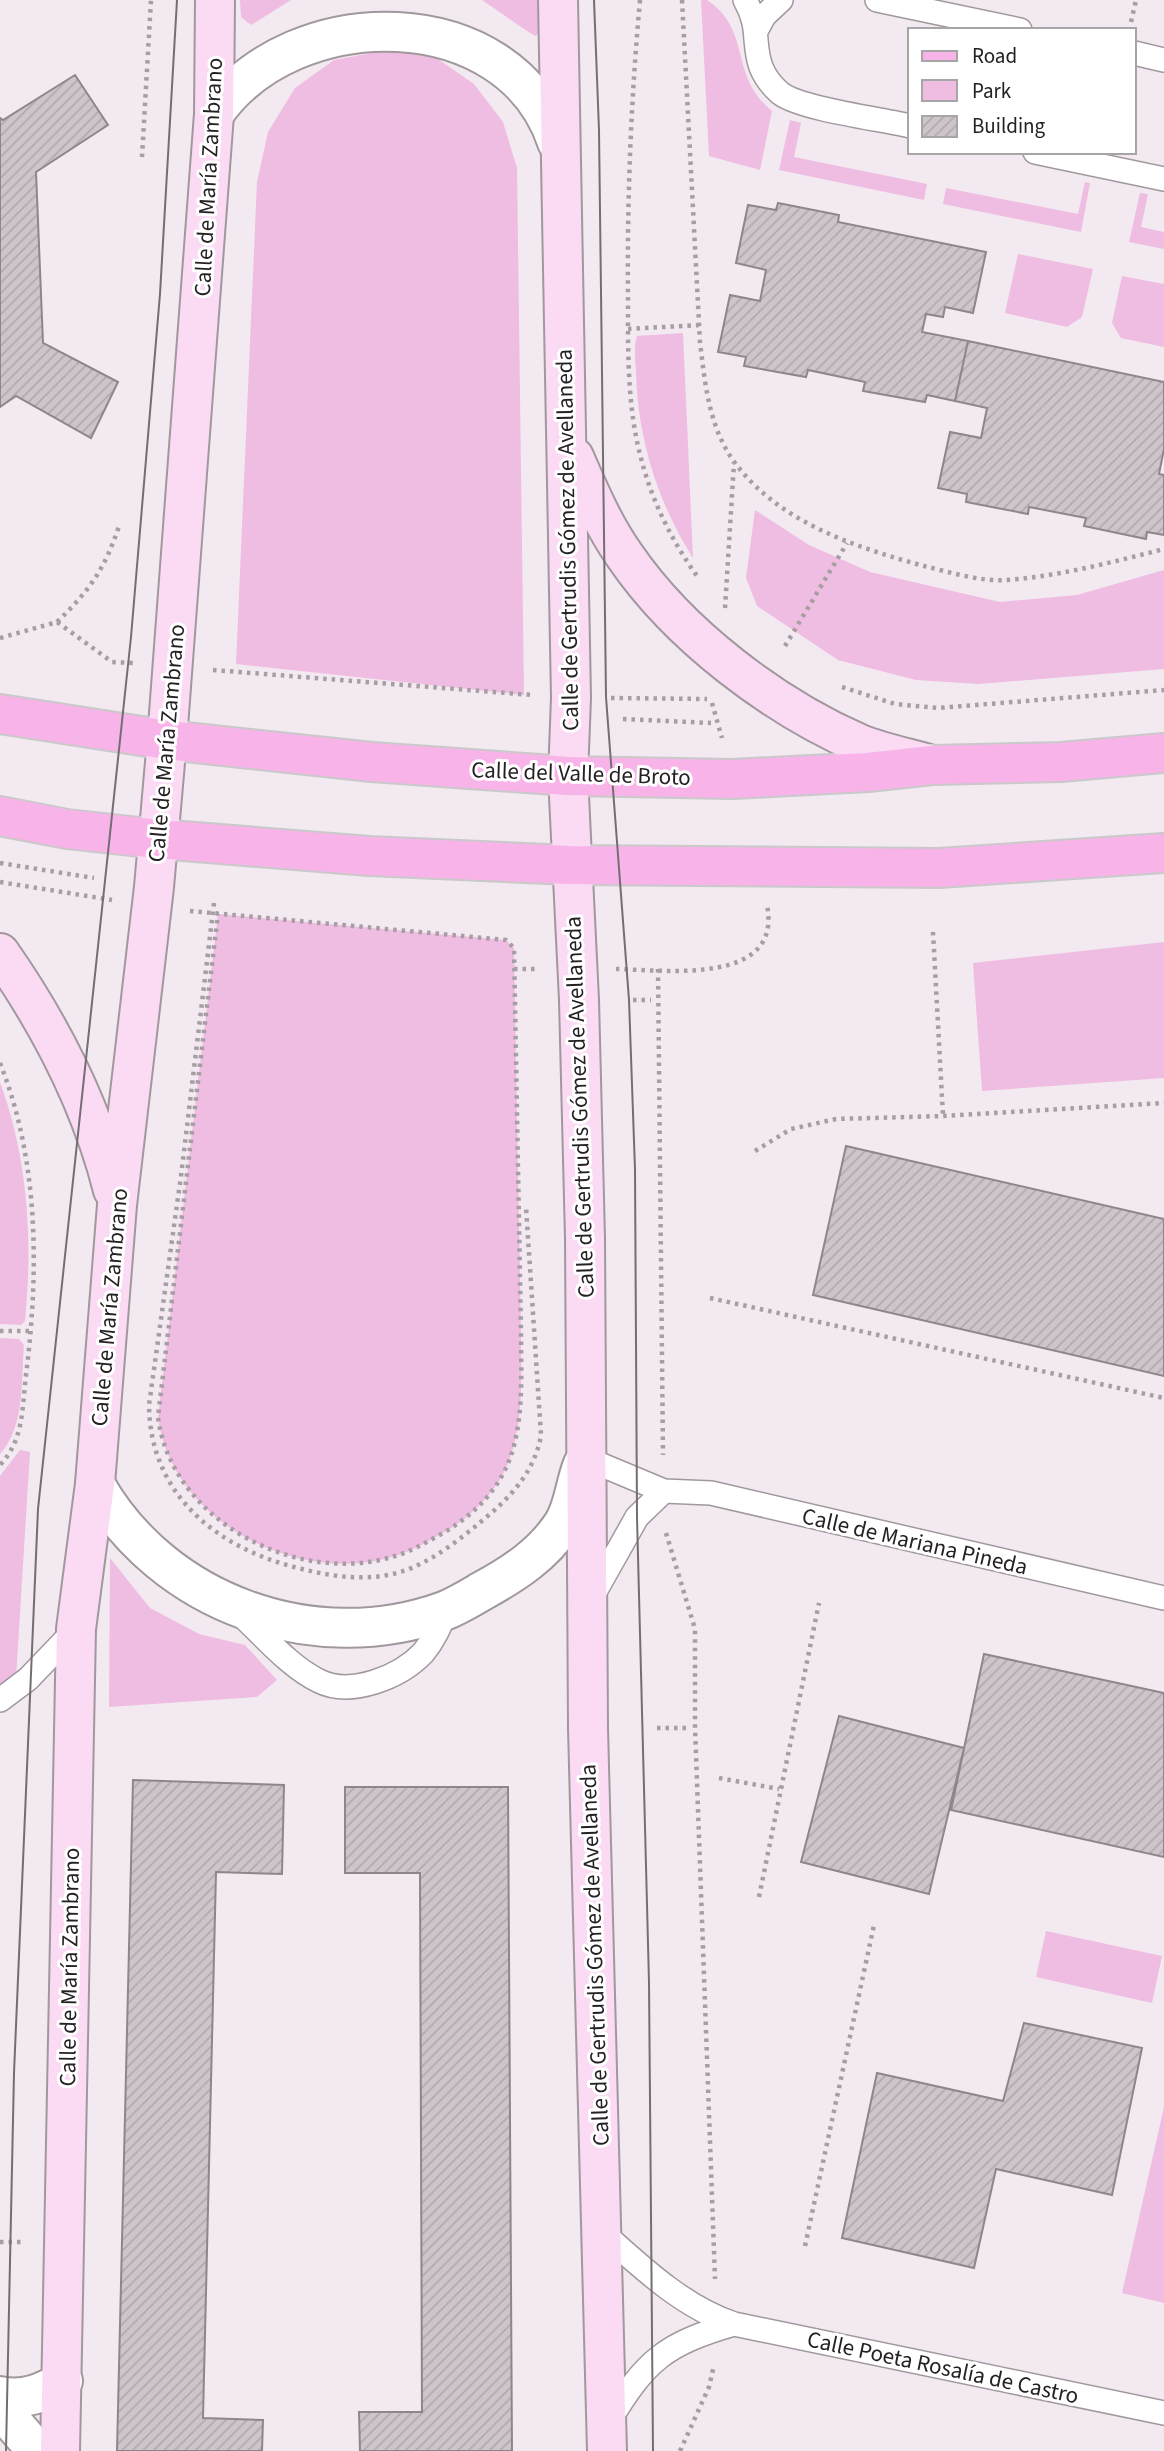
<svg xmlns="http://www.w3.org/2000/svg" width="1164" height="2451" font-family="'Source Sans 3',sans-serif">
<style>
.green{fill:#efbde1}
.building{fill:url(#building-hatch);stroke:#8f868c;stroke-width:2}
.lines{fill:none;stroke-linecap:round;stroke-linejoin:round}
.service-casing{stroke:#a1989e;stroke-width:26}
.minor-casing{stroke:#a1989e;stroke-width:42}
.secondary-casing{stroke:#a1989e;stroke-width:42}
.primary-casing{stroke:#cac9ca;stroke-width:42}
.path{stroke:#a69ea3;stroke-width:4.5;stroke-dasharray:3.5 5;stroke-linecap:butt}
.service{stroke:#fff;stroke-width:23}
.minor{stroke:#fff;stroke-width:38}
.secondary{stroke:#fbdaf4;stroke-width:38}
.primary{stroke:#f8b4e9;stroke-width:38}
.tram{stroke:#746e72;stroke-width:2}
.labels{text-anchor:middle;stroke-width:6;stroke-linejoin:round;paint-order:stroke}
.street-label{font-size:23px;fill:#242023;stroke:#fff}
</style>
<defs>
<pattern id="building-hatch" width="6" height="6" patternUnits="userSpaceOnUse" patternTransform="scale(1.75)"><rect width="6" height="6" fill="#cec5cb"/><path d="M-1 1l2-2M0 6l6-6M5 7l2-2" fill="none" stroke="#b1a9ae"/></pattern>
</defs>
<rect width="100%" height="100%" fill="#f3e9f0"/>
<path class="green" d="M240 0H291L251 25 241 17Z
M482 0H546L541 33 535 36 530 33Z
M701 0H707C753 31 728 75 772 111L760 170 709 156Z
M388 50 435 57 474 84 503 122 517 168 524 695 236 664 257 182 268 132 295 88 334 60Z
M790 120 801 123 794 157 927 184 924 200 779 170Z
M1085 182 1090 183 1081 232 943 204 946 188 1078 214Z
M1140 193 1148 194 1141 227 1164 232V249L1129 242Z
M1018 254 1093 269 1082 317 1067 327 1005 313Z
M1122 276 1164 284V347L1121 338 1112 323Z
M683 333 693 558C658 503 638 440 636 374 636 362 633 347 637 336Z
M755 510 809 545 870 572 1000 602 1077 595 1164 570V669L978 684 916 680 838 660 757 606 746 578Z
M218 914 506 940 514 948 521 1333C521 1378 525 1433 503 1474 489 1500 467 1519 443 1533 427 1542 412 1551 395 1556 298 1587 171 1521 158 1417Z
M1164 942V1078L982 1091 973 963Z
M0 1082C28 1159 33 1240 25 1321L21 1325 0 1324Z
M0 1338 19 1339 24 1345C21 1381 25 1427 0 1454Z
M20 1450 30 1452 16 1678 0 1686V1476Z
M110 1558 150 1608 199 1634 245 1645 277 1680 257 1697 109 1707Z
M1046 1931 1162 1956 1152 2003 1036 1977Z
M1164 2107V2303L1122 2293Z"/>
<path class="building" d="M75 75 108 125 36 172 43 343 118 382 91 438 16 396 0 407V118L3 120Z
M778 203 839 215 838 222 986 252 973 313 945 307 943 317 926 314 922 332 968 341 955 401 927 395 925 402 863 391 865 382 808 370 806 377 744 366 746 357 718 352 730 295 760 301 766 270 736 263 748 205 776 210Z
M968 341 1164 382V449L1159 474 1164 475V535L1147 532 1146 539 1084 526 1086 518 1029 507 1028 514 966 502 967 494 938 488 950 432 981 438 987 408 955 401Z
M846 1146 1164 1219V1376L813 1295Z
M984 1654 1164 1693V1857L951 1810Z
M839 1716 964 1748 929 1894 801 1862Z
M133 1780 284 1785 282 1874 216 1872 203 2418 263 2420 262 2451H117Z
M133 1780 284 1785 282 1874 216 1872 203 2418 263 2420 262 2451H117Z
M345 1787H508L512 2451H360L359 2412H422L420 1873H345Z
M345 1787H508L512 2451H360L359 2412H422L420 1873H345Z
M1024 2023 1142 2048 1112 2195 996 2169 974 2268 842 2238 877 2073 1003 2101Z"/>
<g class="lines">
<g class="service-casing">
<path id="service" d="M745 0C761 28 752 42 761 67 765 77 772 86 780 93 800 109 881 119 910 126
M877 0 1020 30
M757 29 764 16 781 0
M1134 53 1164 60
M1035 152 1164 179
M585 1458 664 1491 711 1493 1164 1598
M592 1597 637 1517 664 1491
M241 1615C265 1637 290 1667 319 1681 351 1697 400 1677 423 1653 434 1640 440 1626 446 1611
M0 1700 28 1679 76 1629
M602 2232C641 2267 683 2307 734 2324L1164 2413
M609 2421C646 2360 665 2344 734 2324"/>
</g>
<g class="minor-casing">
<path id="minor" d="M214 114C293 0 510 0 557 142
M95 1484C163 1604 314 1658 444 1611 457 1606 470 1598 482 1591 513 1574 543 1555 563 1524 574 1507 575 1483 583 1464
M0 2396C24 2401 43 2393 63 2381
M0 2408 37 2451"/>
</g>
<g class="secondary-casing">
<path id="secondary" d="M558 0 571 698 568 776 579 1000 585 1238 588 1728 607 2451
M574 457C589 491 603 525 625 556 679 635 773 706 860 744 883 753 908 758 932 765
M0 953C51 1026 91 1103 113 1190
M60 2451 76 1629 95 1484 117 1205 154 887 167 740 214 114 215 0"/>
</g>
<g class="primary-casing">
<path id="primary" d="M0 714 167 740 372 762 568 776 732 779 868 772 932 765 1061 762 1164 753
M0 816 67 829 158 839 369 856 570 865 939 868 1164 853"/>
</g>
<path class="path" d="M640 0C631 99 627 199 628 298 628 352 627 409 642 462 653 503 672 541 697 576
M682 0 700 342C705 384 709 428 735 463 780 523 855 547 924 566 949 572 981 582 1007 580 1060 576 1113 562 1164 549
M1131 22 1136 0
M142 157 151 0
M628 329 699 325
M725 608 734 463
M57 622C89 591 105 569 119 526
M0 638 57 622 112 662 134 663
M785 646 847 543
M213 670 532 695
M842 687 895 704 938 708 1164 690
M611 698 707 699
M712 703 722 738
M623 719 711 723
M0 863 94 878
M0 882 112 900
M214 903 181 1176 149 1405C150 1497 220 1550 302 1569 333 1577 367 1581 397 1573 429 1564 458 1541 483 1520 511 1497 535 1471 541 1435L526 1207
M190 911 506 940 514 948 521 1333C521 1378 525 1433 503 1474 489 1500 467 1519 443 1533 427 1542 412 1551 395 1556 298 1587 171 1521 158 1417L218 914
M933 932 943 1116
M514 969H538
M616 969C666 970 783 986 767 905
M658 969 663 1455
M633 1000H651
M0 1063C39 1161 39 1271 26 1375 22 1408 24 1440 0 1465
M755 1151 791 1129 836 1119 943 1116 1164 1103
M710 1298 1164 1398
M0 1331H31
M666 1533 695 1629V1727L715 2279
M657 1728H689
M719 1778 779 1789
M759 1897 819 1603
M0 2242H25
M805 2246 874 1925
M680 2451 709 2387 714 2365"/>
<use href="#service" class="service"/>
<use href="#minor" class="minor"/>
<use href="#secondary" class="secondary"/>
<use href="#primary" class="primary"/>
<path class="tram" d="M594 0 599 130 606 697 629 1000 635 1169 637 1517 649 1982 653 2451
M6 2451 14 2073 38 1509 131 637 160 294 177 0"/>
</g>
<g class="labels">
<g class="street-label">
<text transform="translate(208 177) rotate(-87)" y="8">Calle de María Zambrano</text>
<text transform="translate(567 540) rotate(-91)" y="8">Calle de Gertrudis Gómez de Avellaneda</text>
<text transform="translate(166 743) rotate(-85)" y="8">Calle de María Zambrano</text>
<text transform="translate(581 773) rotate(2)" y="8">Calle del Valle de Broto</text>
<text transform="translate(579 1107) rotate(-92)" y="8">Calle de Gertrudis Gómez de Avellaneda</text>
<text transform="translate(109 1307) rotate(-85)" y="8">Calle de María Zambrano</text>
<text transform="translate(915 1541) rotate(13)" y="8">Calle de Mariana Pineda</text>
<text transform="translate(594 1955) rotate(-92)" y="8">Calle de Gertrudis Gómez de Avellaneda</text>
<text transform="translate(69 1967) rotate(-89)" y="8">Calle de María Zambrano</text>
<text transform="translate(943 2367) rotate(12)" y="8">Calle Poeta Rosalía de Castro</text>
</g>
</g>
<rect x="908" y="28" width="228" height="126" fill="#ffffff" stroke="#a7a6a7" stroke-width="2"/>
<rect x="922" y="51" width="35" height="10" fill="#f8b4e9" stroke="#a7a6a7" stroke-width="2"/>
<text x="972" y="63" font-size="21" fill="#242023">Road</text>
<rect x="922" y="80" width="35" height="21" fill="#efbde1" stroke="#a7a6a7" stroke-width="2"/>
<text x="972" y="98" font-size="21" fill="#242023">Park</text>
<rect x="922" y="116" width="35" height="21" fill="url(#building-hatch)" stroke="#a7a6a7" stroke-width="2"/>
<text x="972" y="133" font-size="21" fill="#242023">Building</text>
</svg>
